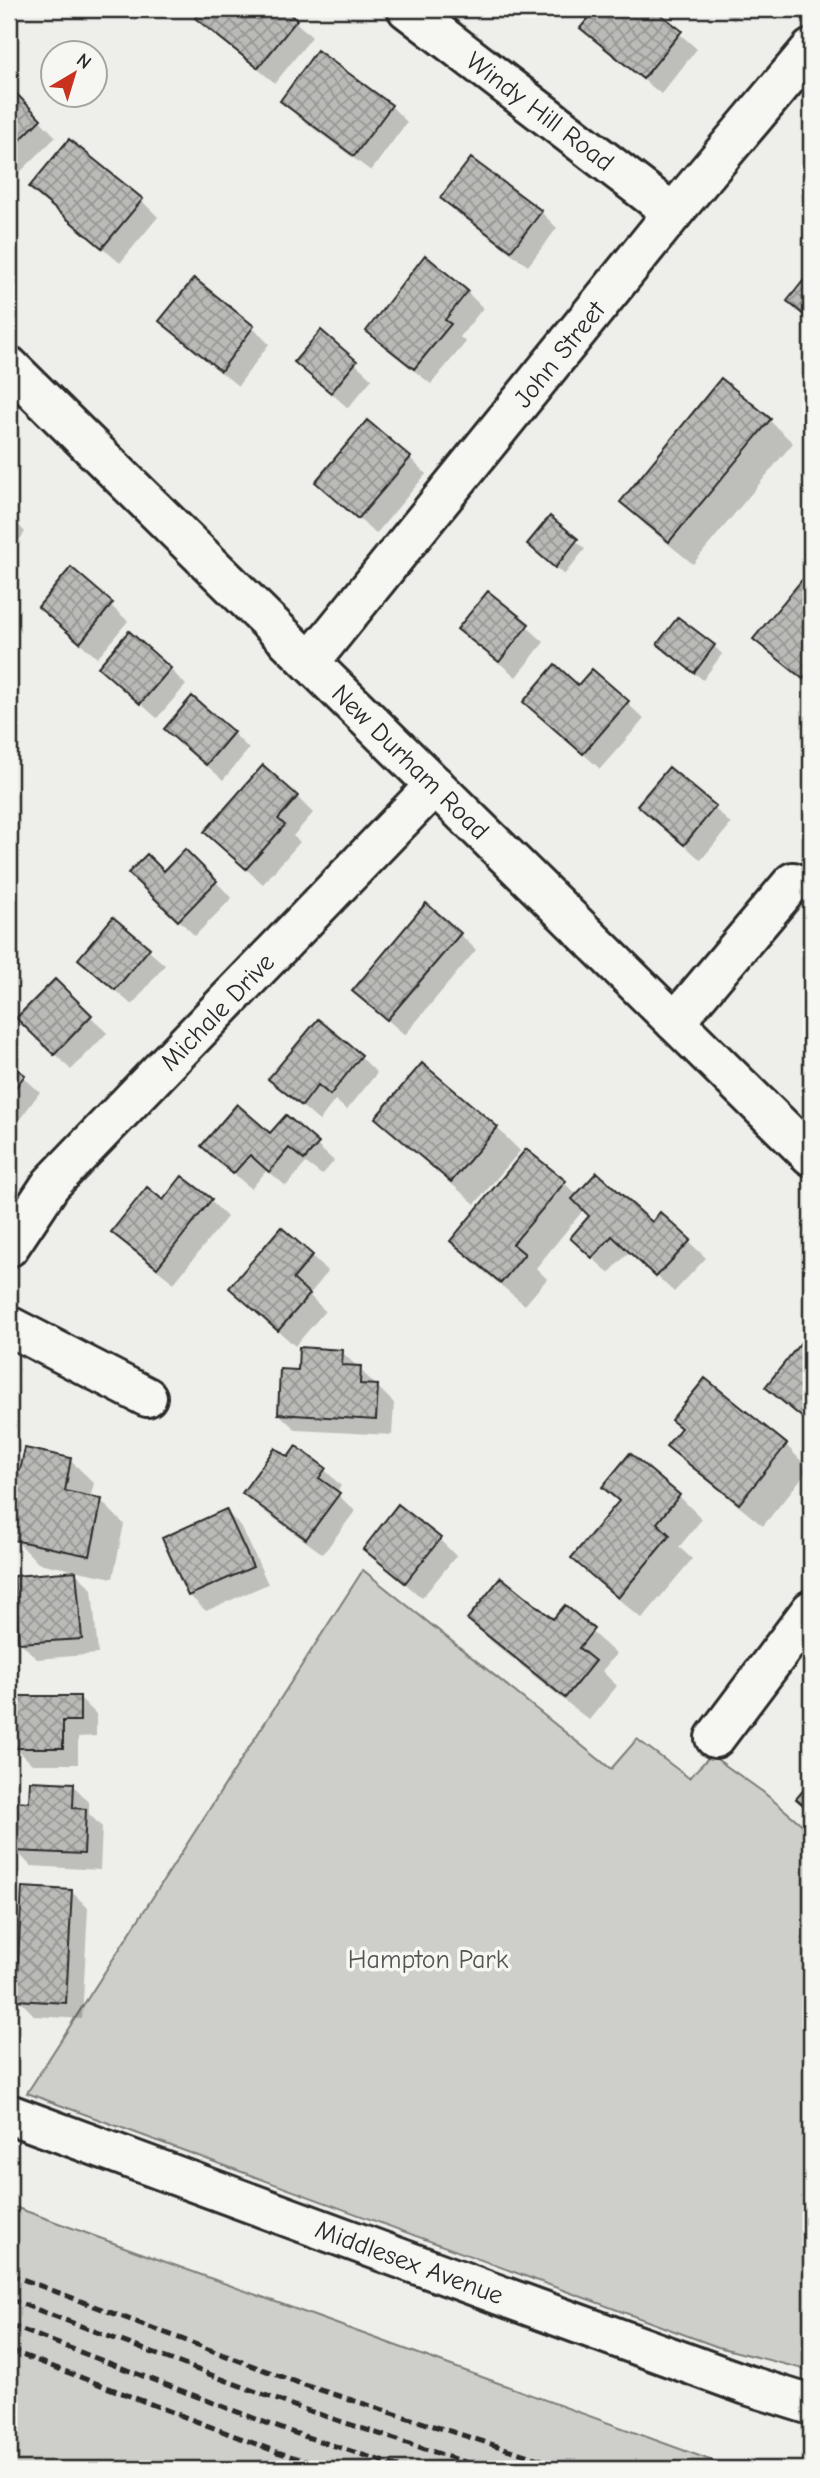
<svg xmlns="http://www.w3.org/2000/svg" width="820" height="2478" font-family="'Comic Neue',sans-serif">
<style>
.park{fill:#cececa;stroke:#7c7c7a;stroke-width:2}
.shadow{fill:#0003}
.building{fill:url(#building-cross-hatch);stroke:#2b2b2b;stroke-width:2}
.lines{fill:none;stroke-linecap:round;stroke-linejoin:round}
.minor-casing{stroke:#2b2b2b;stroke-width:44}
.major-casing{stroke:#2b2b2b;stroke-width:44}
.minor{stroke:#f6f6f2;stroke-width:38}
.major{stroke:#f6f6f2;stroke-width:38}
.rail{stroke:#2b2b2b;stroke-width:5;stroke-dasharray:10 5;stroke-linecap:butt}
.labels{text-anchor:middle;stroke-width:7;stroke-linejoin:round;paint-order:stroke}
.street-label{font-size:26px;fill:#2b2b2b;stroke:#f6f6f2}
.park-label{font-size:26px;fill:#545453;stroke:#f6f6f2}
</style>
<defs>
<pattern id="building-cross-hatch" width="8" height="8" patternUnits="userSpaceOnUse" patternTransform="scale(1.75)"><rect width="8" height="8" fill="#babab7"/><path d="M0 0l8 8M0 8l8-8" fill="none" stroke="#979795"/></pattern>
</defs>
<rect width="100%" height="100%" fill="#eeeeea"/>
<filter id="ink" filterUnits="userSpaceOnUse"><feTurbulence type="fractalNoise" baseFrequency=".0143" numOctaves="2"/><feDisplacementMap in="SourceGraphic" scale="14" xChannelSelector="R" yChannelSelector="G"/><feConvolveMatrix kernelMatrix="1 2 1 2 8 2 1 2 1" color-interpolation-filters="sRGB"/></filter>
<g filter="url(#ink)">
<path class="park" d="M363 1570 611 1769 637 1739 689 1778 711 1755 763 1792 811 1832V2371L718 2347 27 2093Z
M9 2205 735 2469H9Z"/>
<path class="shadow" d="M205 9H281L312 37 275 83 214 34 198 17Z
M598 9H651L697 49 661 94 599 44 583 28Z
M719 9H744L734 21Z
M9 88 56 137 15 177 9 170Z
M282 101 391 106 407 122 371 171 298 117Z
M70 141 142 201 158 217 120 263 31 187Z
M443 198 541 212 557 228 528 266 459 214Z
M467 292 483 308 460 337 466 342 431 384 384 347 368 330Z
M161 321 253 328 269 344 238 386 178 337Z
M321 332 372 379 348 408 296 362Z
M769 420 793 443 693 564 645 525 622 501Z
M410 458 426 474 376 534 317 482Z
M9 515 25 532 9 555Z
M550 518 585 549 564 575 537 552Z
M71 570 128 621 97 658 40 607Z
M811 572V687L756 639Z
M489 593 544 642 516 677 460 629Z
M659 644 714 646 722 654 703 680Z
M170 669 186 685 157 718 117 683Z
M578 687 627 703 644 719 600 769 525 701Z
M166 729 233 733 249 749 223 780Z
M297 797 313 813 293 836 300 842 263 884 222 848Z
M714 808 731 824 701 860 656 821Z
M185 851 232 898 195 936 131 873H164Z
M113 920 165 965 132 1005 97 975Z
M460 934 476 950 405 1035 354 991Z
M55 981 107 1033 71 1070 19 1018Z
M361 1057 377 1073 347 1110 335 1100 319 1121 271 1079Z
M9 1065 40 1092 9 1134Z
M286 1117 334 1161 322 1175 306 1163 286 1186 267 1170 251 1189 203 1146 271 1135Z
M378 1118 497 1128 520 1151 475 1204 401 1141Z
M564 1183 577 1195 689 1242 706 1258 674 1292 630 1251 609 1273 588 1254 592 1216 584 1209 536 1268 547 1279 525 1305 475 1264 452 1241Z
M211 1201 227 1217 174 1283 129 1248 113 1232 163 1202Z
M312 1256 328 1272 309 1295 325 1311 295 1346 231 1288Z
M807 1338 811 1342V1426L767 1387Z
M342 1352 394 1403 392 1435 296 1430 279 1414 299 1372Z
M706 1380 786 1445 809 1469 763 1526 692 1468 669 1445 683 1428Z
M70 1460 94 1483 90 1498 101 1501 124 1524 113 1578 38 1563 15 1539 16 1533 9 1526V1482L11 1470 21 1472Z
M325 1470 341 1486 336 1493 355 1511 323 1554 261 1509 245 1493Z
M679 1496 702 1519 679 1547 692 1559 642 1619 597 1581 574 1558 620 1502Z
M399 1506 440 1540 456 1556 422 1598 365 1549Z
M226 1511 242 1528 268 1584 206 1611 189 1595Z
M76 1573 92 1589 98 1654 37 1659 21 1643Z
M565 1608 616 1654 602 1671 617 1686 589 1720 492 1642 469 1619 553 1622Z
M79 1697 96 1714V1736L78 1737V1764H32L16 1748Z
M73 1785 89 1802V1814L102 1827 100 1870 31 1866 15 1850 31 1804Z
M71 1891 88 1908 82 2019 35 2016 18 1999Z"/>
<path class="building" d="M202 9H284L297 20 258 68 195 18Z
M596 9H654L682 31 643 79 580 28Z
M317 50 392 105 354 156 280 101Z
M9 86 41 119 9 151Z
M69 139 143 199 102 248 29 187Z
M471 158 542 211 511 251 440 198Z
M425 255 468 291 445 320 451 324 414 369 366 331Z
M811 271V321L787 301Z
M194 278 254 326 221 371 159 321Z
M321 330 357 361 331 393 294 362Z
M721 378 771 419 669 542 620 502Z
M367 420 411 457 358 519 315 482Z
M550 516 578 539 555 568 527 544Z
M71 567 113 603 80 643 38 607Z
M811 569V669L803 679 753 639Z
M488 591 529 624 499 662 457 629Z
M678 617 715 645 694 673 657 644Z
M129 631 171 668 140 704 98 667Z
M555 664 578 685 592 669 629 701 583 754 523 702Z
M192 696 234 732 206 765 164 729Z
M263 765 298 796 278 819 285 825 246 869 204 832Z
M669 767 716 806 684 845 637 805Z
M185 849 217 881 178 921 128 873 147 854 164 871Z
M426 903 461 933 387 1020 352 991Z
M113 917 150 948 115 990 78 959Z
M55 979 92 1015 54 1055 16 1018Z
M318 1019 362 1055 330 1095 318 1085 302 1106 268 1079Z
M9 1063 25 1075 9 1096Z
M422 1063 498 1127 451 1182 375 1118Z
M237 1104 270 1133 286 1115 319 1143 304 1160 289 1148 269 1172 250 1155 233 1174 201 1146Z
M526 1149 566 1181 513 1244 525 1254 501 1283 450 1241Z
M597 1172 652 1222 660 1212 691 1240 656 1277 612 1236 592 1258 570 1238 589 1216 572 1199Z
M182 1176 212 1199 157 1268 111 1232 147 1187 163 1200Z
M281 1227 313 1255 293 1279 310 1294 278 1331 229 1288Z
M806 1336 811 1340 810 1424 765 1387Z
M299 1347 343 1350 342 1365 361 1366 360 1384 378 1385 376 1420 278 1414 280 1369 298 1370Z
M705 1378 787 1444 739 1504 666 1446 681 1428 671 1420Z
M296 1446 326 1468 319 1478 340 1493 306 1539 242 1493 275 1448 288 1457Z
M25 1448 71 1458 65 1491 102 1499 90 1556 13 1540 16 1523 9 1521V1474L10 1468 20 1470Z
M630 1453 680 1495 657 1523 670 1535 618 1598 571 1558 619 1501 602 1487Z
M398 1504 441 1538 405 1583 363 1549Z
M226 1509 253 1567 188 1596 162 1538Z
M76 1571 82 1639 19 1643 14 1576Z
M501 1577 553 1619 565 1605 594 1629 579 1648 595 1661 565 1698 467 1619Z
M14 1696H80V1721H63V1748H14Z
M30 1781 74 1783 73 1808 86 1809 84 1854 13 1851 16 1801 29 1802Z
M811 1781V1812L796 1799Z
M22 1887 72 1890 66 2003 16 2000Z"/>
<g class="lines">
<g class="minor-casing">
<g id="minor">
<path id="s1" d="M407 9 673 213"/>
<path id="s2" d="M310 662 673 213 811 49"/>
<path d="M675 1022 793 882"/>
<path id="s3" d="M9 1247 51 1184 435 785"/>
<path d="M9 1326 147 1397"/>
<path d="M715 1738 811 1610"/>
<path id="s4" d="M9 2114 513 2300 747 2385 811 2405"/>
</g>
</g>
<g class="major-casing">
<g id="major">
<path id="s5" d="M9 366 811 1156"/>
</g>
</g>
<use href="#minor" class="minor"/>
<use href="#major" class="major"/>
<path class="rail" d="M9 2274 301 2384 570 2469
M9 2299 294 2406 486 2469
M9 2325 285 2430 407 2469
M9 2350 277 2452 332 2469"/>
</g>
</g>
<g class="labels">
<g class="street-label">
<text dy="9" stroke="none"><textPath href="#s1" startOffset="168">Windy Hill Road</textPath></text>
<text dy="9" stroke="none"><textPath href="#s2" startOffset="396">John Street</textPath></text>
<text dy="9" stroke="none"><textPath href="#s5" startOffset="564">New Durham Road</textPath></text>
<text dy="9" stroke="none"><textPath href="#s3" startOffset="315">Michale Drive</textPath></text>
<text dy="9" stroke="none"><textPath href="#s4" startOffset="427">Middlesex Avenue</textPath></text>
</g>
<g class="park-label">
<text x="428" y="1968">Hampton Park</text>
</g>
</g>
<rect width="820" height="2478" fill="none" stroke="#f6f6f2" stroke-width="35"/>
<rect x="18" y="18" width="785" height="2443" fill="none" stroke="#2b2b2b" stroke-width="2.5" filter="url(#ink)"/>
<g transform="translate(74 74) rotate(38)"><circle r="33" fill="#f6f6f2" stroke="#a5a5a2" stroke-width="2"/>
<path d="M0-5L12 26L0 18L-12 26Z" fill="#c8321e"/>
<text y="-10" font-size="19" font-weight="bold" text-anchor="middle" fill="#2b2b2b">N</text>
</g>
</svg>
